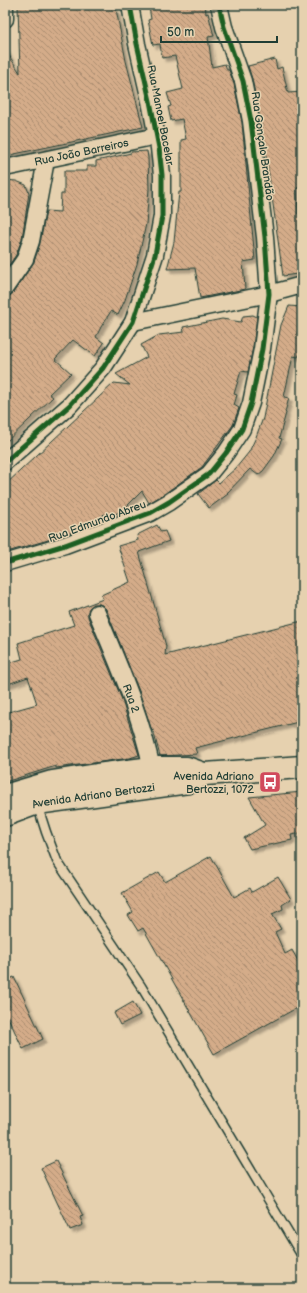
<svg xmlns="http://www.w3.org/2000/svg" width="307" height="1293" font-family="'Balsamiq Sans',sans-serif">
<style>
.building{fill:url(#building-back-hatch);stroke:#1f3d34;filter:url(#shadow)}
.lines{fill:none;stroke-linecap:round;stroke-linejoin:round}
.lane-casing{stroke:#1f3d34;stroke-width:11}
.street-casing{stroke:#1f3d34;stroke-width:19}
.secondary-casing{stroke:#1f3d34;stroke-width:25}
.lane{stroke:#e6d1af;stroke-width:8}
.street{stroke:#e6d1af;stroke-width:16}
.secondary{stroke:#e6d1af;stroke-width:22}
.cycleway-casing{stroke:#e6d1af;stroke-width:8}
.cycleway{stroke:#1b5e20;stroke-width:5}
.labels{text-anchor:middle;stroke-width:3;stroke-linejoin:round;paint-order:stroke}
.street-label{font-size:11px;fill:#1f3d34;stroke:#e6d1af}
.poi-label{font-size:11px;fill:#1f3d34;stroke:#e6d1af;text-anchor:end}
</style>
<defs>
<pattern id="building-back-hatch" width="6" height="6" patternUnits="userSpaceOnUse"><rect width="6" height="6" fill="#d4ac89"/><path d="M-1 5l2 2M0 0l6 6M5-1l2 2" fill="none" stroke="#ab8d71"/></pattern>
<filter id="shadow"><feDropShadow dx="3.5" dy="3.5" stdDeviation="1" flood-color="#0004"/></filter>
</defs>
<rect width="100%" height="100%" fill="#e6d1af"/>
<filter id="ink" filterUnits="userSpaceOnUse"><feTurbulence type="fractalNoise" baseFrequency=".025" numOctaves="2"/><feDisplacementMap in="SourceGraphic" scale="8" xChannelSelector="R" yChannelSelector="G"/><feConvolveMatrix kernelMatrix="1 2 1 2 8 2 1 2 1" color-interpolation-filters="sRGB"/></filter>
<g filter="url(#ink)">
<path class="building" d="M18 5H114V9H116L126 61 143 127 5 156V49L20 73Z
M159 5H205L206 14 208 13 214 36 208 37 212 67 225 64 227 70H229L234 84 242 122 255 260 243 262 245 289 200 298 195 268 167 269 174 242 179 192H181V140L186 139 182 119 171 121 168 107 171 106 167 93 183 89 175 56 162 58 160 44 153 45 148 20 151 19 149 7Z
M275 59 277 69 282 67 288 93 302 92V157H298L301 187 297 188 298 214H299L300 223 302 222V270L296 271 297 274 283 276 264 140H263L260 119 252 79 248 66Z
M147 151 148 158 149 189 146 224 137 264 125 300 118 315 111 311 101 327 96 337 104 343 95 356 73 340 55 359 71 373 49 394 53 397 5 443V297L9 296 13 293 34 262 40 243 46 211 60 212 61 194H64V171H87V166H96V161L131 153V152Z
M5 180 16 181 26 185 29 193 22 239 16 255 5 271Z
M289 306 302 307V349L298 357 293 356 284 397 289 398 285 412 286 413 279 438 282 439 274 456 263 471 258 475 250 469 227 493 228 494 209 508 198 494 216 480 219 483 236 468 249 452 256 437 263 418 281 325Z
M253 315 257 317 253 347 248 372 241 371 234 394 237 395 234 405 239 408 233 425 202 467 164 494 149 503 142 491 123 510 122 509 111 518H109L104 514 95 524 62 536 7 552 5 550V485L114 383 130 385 116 374 147 357 141 345 159 335 184 332 183 327 222 319 241 322 243 316Z
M157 525 161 532 165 531 169 541 139 552 166 646 165 655 302 621V721L195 748 197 754 160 756 153 730 152 731 139 691 106 609 102 605 99 604H94L89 608 88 612V617L121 697 139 755 130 758 56 768V766L5 782V713L37 704 28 677 5 685V664L22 659 18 643 74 625 69 612 103 599 101 595 130 582 118 546 138 540 137 535Z
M302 792V833L291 835 292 840 250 849 244 838 265 825 249 797Z
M211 856 234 897 250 888 252 892 278 877 291 899 282 905 283 909 272 914 281 929 275 932 285 954 292 950 302 968V1005L214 1054 143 928 138 931 128 915 133 912 122 893 159 872 165 882Z
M14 977 43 1039 23 1049 5 1011V981Z
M133 1002 140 1015 120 1025 114 1013Z
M56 1161 83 1216 80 1217 83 1225 70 1230 41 1168Z"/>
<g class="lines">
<g class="lane-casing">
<path id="lane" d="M37 804 46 832 57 861 141 986 302 1256"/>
</g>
<g class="street-casing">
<g id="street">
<path d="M5 9V19"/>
<path id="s1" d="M5 168 157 136"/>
<path d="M5 288 25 259 31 241 46 160"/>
<path d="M133 322 269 294 302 285"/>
<path d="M5 462 70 405 103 368 133 322 155 255 162 216V175L159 148 150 101 137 44 130 5"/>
<path d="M5 563 65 545 150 513 169 502 209 474 226 453 242 429 251 403 262 349 269 294 265 237 251 121 243 81 224 27 219 5"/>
<path id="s2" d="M97 613C120 668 143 719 154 779"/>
</g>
</g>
<g class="secondary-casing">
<g id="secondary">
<path d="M5 796 52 782 97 775 152 768H187L204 774"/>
<path id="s3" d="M5 815 37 803 188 782 205 774 302 767"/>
</g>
</g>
<use href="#lane" class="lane"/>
<use href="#street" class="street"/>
<use href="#secondary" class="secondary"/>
<g class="cycleway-casing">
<path id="cycleway" d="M5 462 70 405 103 368 133 322 155 255 162 216V175L159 148 150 101 137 44 130 5
M5 563 65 545 150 513 169 502 209 474 226 453 242 429 251 403 262 349 269 294 265 237 251 121 243 81 224 27 219 5"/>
</g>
<use href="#cycleway" class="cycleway"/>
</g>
</g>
<defs>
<g id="bus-square" transform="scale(1.15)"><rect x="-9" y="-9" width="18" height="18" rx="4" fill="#d1495b" stroke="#e6d1af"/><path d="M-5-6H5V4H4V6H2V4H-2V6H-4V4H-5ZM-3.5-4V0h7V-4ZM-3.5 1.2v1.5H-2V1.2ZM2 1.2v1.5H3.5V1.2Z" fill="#fff"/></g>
</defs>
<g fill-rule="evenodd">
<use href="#bus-square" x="270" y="782"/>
</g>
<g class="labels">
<g class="street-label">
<text transform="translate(161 115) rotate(79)" y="4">Rua Manoel Bacelar</text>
<text transform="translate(263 146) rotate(82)" y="4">Rua Gonçalo Brandão</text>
<text dy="4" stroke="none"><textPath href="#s1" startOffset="78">Rua João Barreiros</textPath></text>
<text transform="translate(97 521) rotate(-20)" y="4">Rua Edmundo Abreu</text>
<text dy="4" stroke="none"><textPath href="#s2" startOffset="92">Rua 2</textPath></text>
<text dy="4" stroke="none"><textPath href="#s3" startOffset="91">Avenida Adriano Bertozzi</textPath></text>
</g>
<g class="poi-label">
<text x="254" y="780">Avenida Adriano<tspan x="254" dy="13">Bertozzi, 1072</tspan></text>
</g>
</g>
<rect width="307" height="1293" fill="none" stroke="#e6d1af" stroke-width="20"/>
<rect x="10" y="10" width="287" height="1273" fill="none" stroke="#1f3d34" stroke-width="1.5" filter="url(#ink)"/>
<path d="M161 36v6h116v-6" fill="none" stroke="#1f3d34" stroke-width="2"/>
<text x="167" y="36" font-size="12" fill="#1f3d34" stroke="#e6d1af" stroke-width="3" paint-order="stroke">50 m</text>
</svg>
